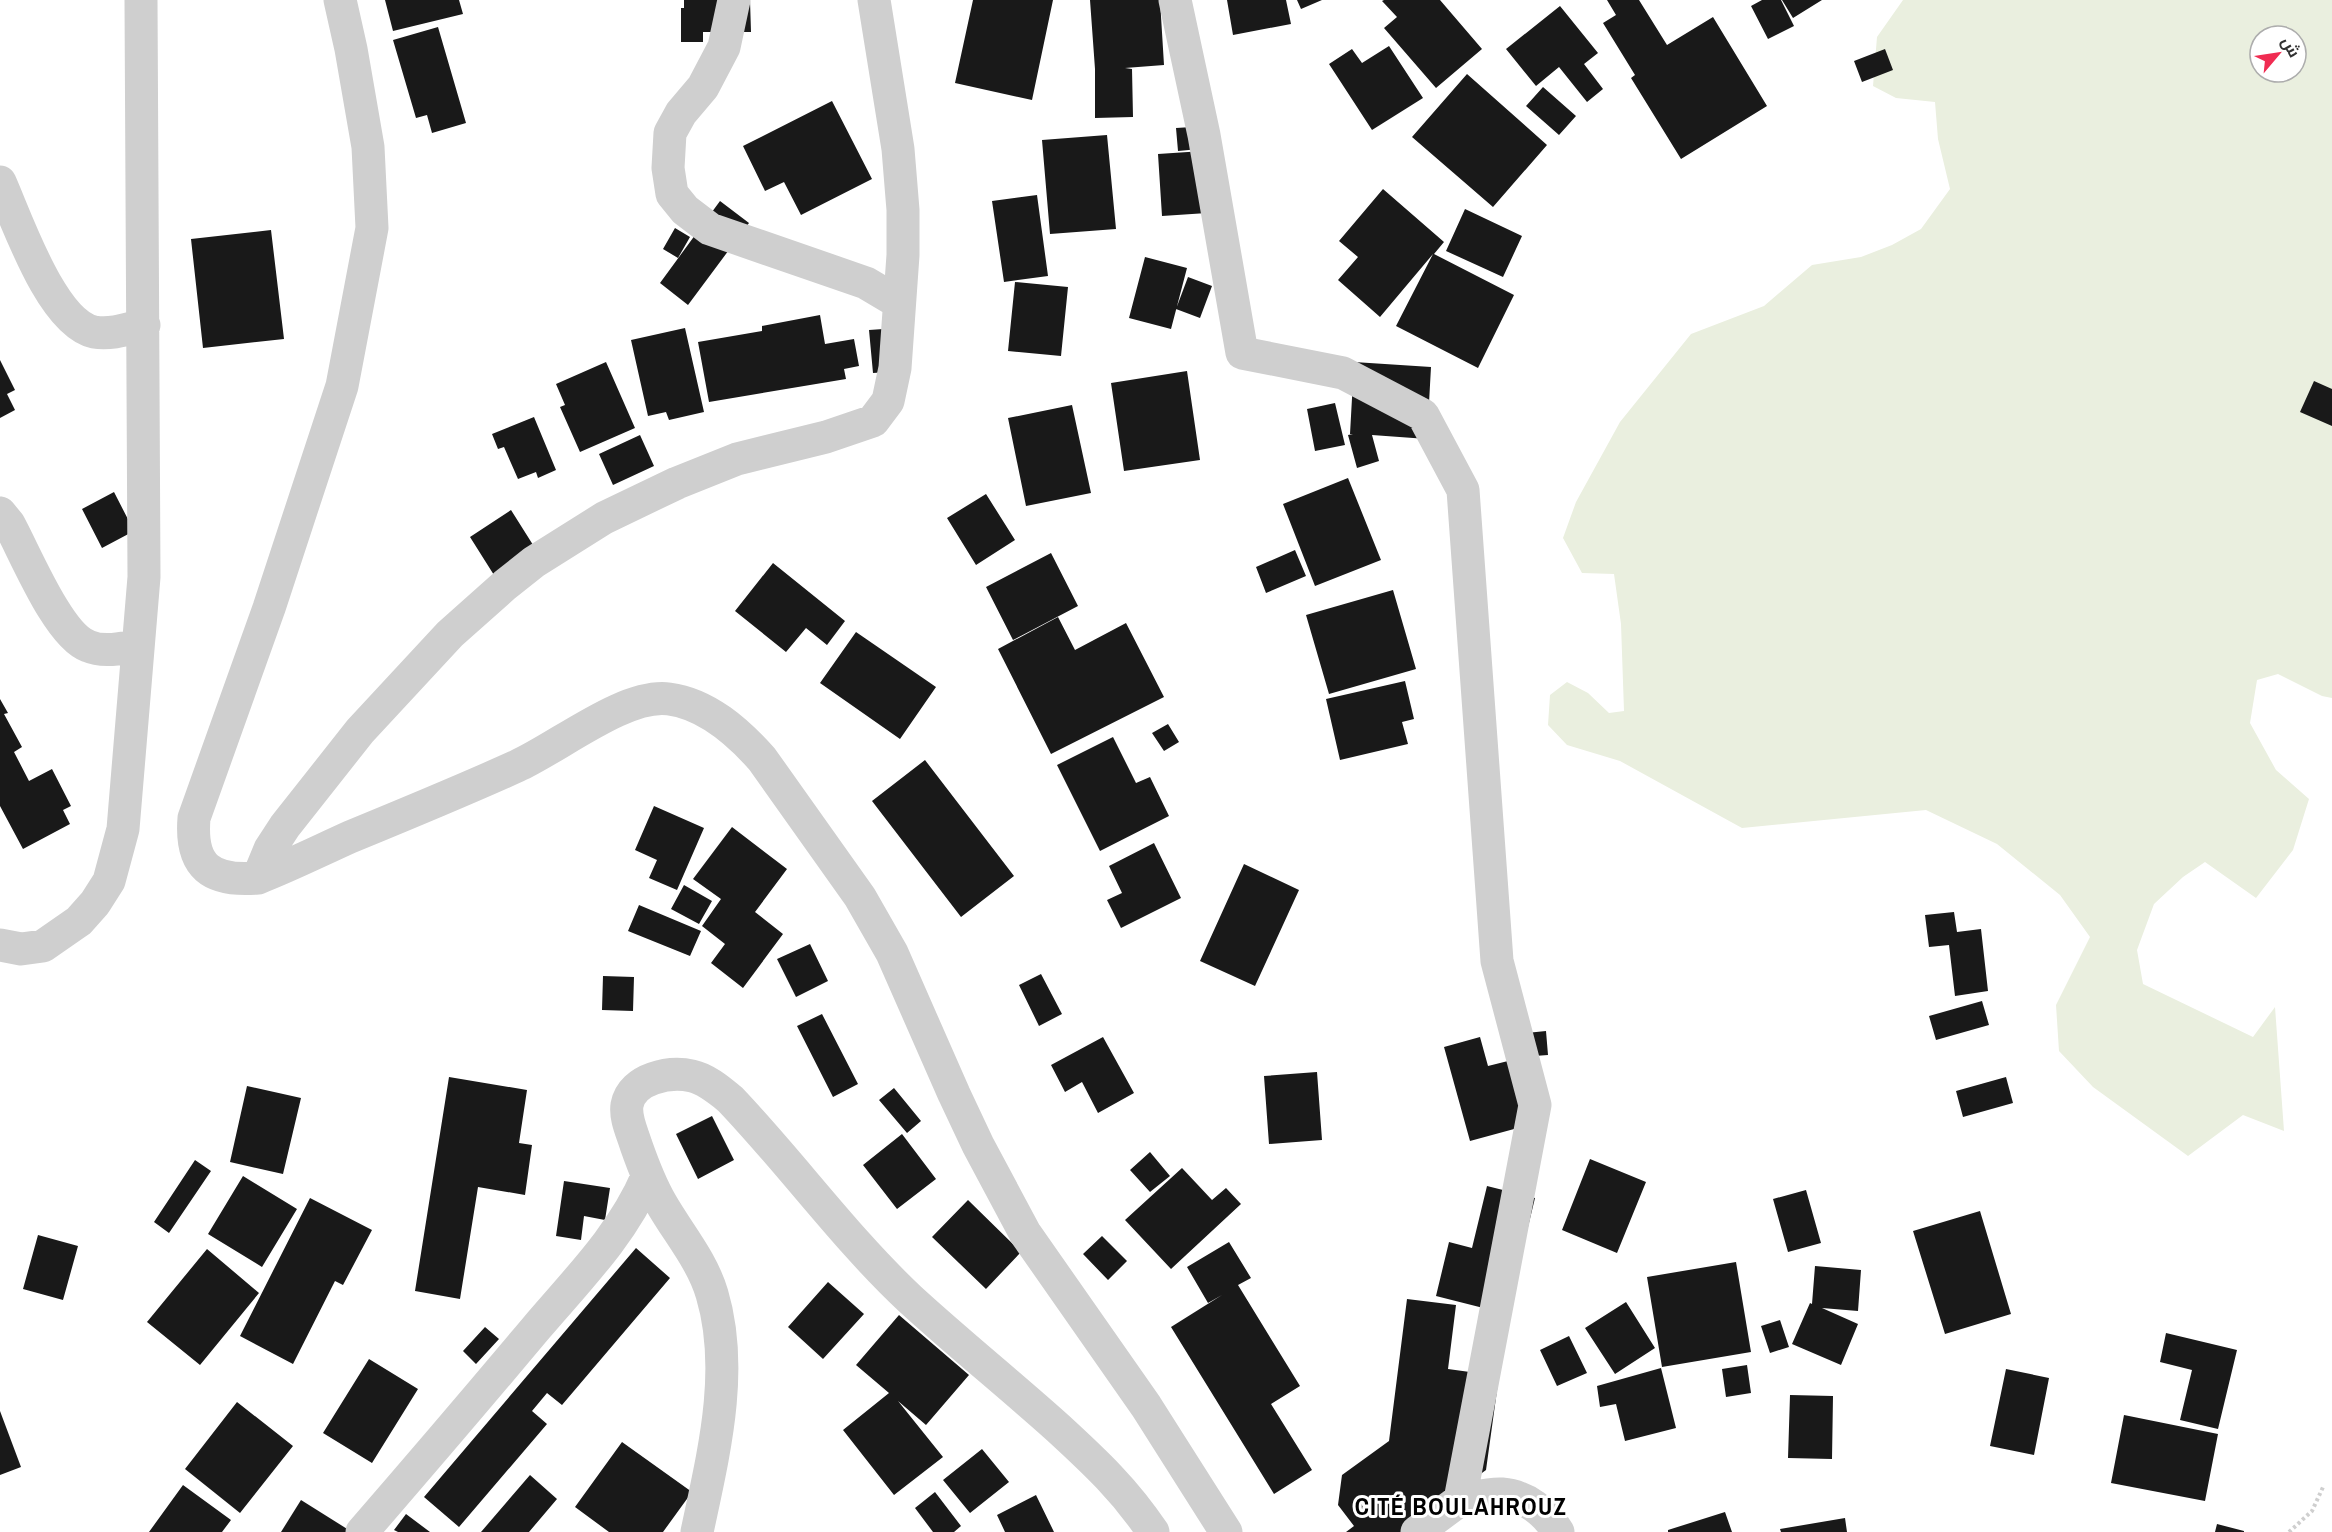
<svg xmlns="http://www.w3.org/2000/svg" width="2332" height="1532" font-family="'Archivo Narrow',Cairo,sans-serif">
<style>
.green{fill:#eaefdf;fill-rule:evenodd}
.building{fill:#191919}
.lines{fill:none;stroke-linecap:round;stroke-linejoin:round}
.path{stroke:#cfcfcf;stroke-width:4;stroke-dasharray:3 3;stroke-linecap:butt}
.minor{stroke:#cfcfcf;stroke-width:33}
.labels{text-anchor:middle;stroke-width:6;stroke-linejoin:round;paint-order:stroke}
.district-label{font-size:24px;font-weight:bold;letter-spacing:1.5px;fill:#000;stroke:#fff}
</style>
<rect width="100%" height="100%" fill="#fff"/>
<path class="green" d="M1903 0H2332V698L2322 696 2278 674 2257 680 2250 723 2276 770 2309 799 2293 850 2256 898 2205 862 2183 877 2154 904 2137 950 2143 984 2253 1037 2275 1007 2284 1131 2243 1115 2188 1156 2093 1087 2059 1051 2056 1005 2090 937 2060 895 1997 844 1926 810 1742 828 1620 761 1567 745 1548 725 1550 695 1567 682 1588 693 1609 713 1624 711 1621 624 1614 574 1582 573 1563 538 1576 502 1620 422 1691 334 1764 306 1812 265 1861 257 1892 245 1921 229 1950 189 1938 139 1935 102 1896 98 1873 86 1877 37ZM2260 36H2296V72H2260Z"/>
<path class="building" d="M385 0H459L463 14 393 31Z
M684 0H750L751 32H703V42H681V8H684Z
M973 0H1053L1032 100 955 83Z
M1090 0H1160L1164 65 1125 68 1132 69 1133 117 1095 118V69Z
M1227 0H1286L1291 24 1233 35Z
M1297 0H1322L1301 9Z
M1384 0H1440L1482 49 1436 88 1384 28 1397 17 1382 1Z
M1607 0H1639L1667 45 1713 17 1767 106 1681 159 1631 78 1635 75 1603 23 1616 15Z
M1762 0H1781L1794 26 1768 39 1751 6Z
M1782 0H1822L1793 18Z
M1560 6 1598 53 1584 64 1603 89 1587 102 1559 67 1536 86 1506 49Z
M438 27 466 123 432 133 427 115 416 118 393 40Z
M1389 46 1423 98 1372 130 1329 64 1352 49 1362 63Z
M1885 49 1893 70 1862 82 1854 61Z
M1467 74 1547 145 1493 207 1412 137Z
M1543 87 1576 116 1559 135 1526 106Z
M832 101 872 179 801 215 784 182 765 191 743 146Z
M1208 126 1210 148 1178 151 1176 128Z
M1107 135 1116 229 1050 234 1042 140Z
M1203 151 1207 213 1162 216 1158 154Z
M1383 189 1444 242 1434 254 1514 295 1478 368 1396 326 1433 254 1380 317 1338 280 1358 257 1339 241Z
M1037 195 1048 276 1004 282 992 201Z
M720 201 749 223 688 305 660 283Z
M1465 209 1522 236 1503 277 1446 251Z
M675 228 690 237 678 258 663 249Z
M271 230 284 339 203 348 191 239Z
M1145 257 1187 268 1171 329 1129 318Z
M1188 277 1212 286 1200 318 1176 309Z
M1015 282 1068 287 1061 356 1008 351Z
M820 315 825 344 854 339 859 366 844 369 846 379 709 402 698 342 762 331V326Z
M685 328 704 412 669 420 666 412 648 416 631 340Z
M898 328 903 371 873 373 869 330Z
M0 360 15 390 7 394 15 410 0 418Z
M606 362 635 428 580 452 560 407 565 405 556 384Z
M1354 362 1431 367 1427 439 1372 435 1379 461 1357 468 1348 435 1353 434H1350Z
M1187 371 1200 460 1124 471 1111 383Z
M2314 381 2332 389V426L2300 412Z
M1335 403 1345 445 1315 451 1307 409Z
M1072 405 1091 493 1026 506 1008 418Z
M534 417 556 470 538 478 536 472 518 479 504 447 498 449 492 434Z
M640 435 654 466 613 485 599 454Z
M1348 478 1381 560 1315 586 1283 504Z
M114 492 134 531 102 548 82 509Z
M986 494 1015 540 976 565 947 518Z
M511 510 540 556 499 583 470 537Z
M1295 550 1306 576 1266 593 1256 567Z
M1051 553 1078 606 1013 640 986 587Z
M773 563 845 621 827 645 806 628 786 652 735 611Z
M1393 590 1416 669 1329 694 1306 615Z
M1058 617 1075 650 1126 623 1164 697 1051 754 998 649Z
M856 632 936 687 900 739 820 683Z
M1405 681 1414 719 1402 722 1408 744 1340 760 1326 699Z
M0 699 8 713 4 714 22 747 14 752 29 781 52 769 71 806 63 810 70 824 23 849 0 806Z
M1168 724 1179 742 1164 751 1152 733Z
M1113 737 1136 783 1150 777 1169 816 1100 851 1057 765Z
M925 760 1014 876 961 917 872 801Z
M654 806 704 828 677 890 649 878 657 860 635 850Z
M732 827 787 869 755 912 783 934 743 988 711 963 725 944 702 926 721 899 693 879Z
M1154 843 1181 898 1121 928 1107 900 1122 893 1109 866Z
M1244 864 1299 890 1255 986 1200 961Z
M684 885 712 901 699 924 671 909Z
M639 905 701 931 690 956 628 931Z
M1954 912 1957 932 1981 929 1988 991 1955 996 1949 945 1929 947 1925 915Z
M810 944 828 981 796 997 777 959Z
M1041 974 1062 1014 1039 1026 1019 985Z
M603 976 634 977 633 1011 602 1010Z
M1982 1001 1989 1025 1936 1040 1929 1016Z
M822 1014 858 1084 833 1097 797 1026Z
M1546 1031 1548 1055 1519 1057 1517 1034Z
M1103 1037 1134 1093 1098 1113 1082 1082 1065 1092 1051 1065Z
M1480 1037 1488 1066 1512 1060 1529 1125 1470 1141 1444 1047Z
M1317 1072 1322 1140 1269 1144 1264 1076Z
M449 1077 527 1090 519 1143 532 1145 525 1195 478 1187 460 1299 415 1291Z
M2006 1077 2013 1103 1963 1117 1956 1091Z
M247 1086 301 1098 283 1174 230 1162Z
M894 1088 921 1121 907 1133 879 1100Z
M712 1116 734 1160 698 1179 676 1134Z
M902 1134 936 1179 897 1209 863 1165Z
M1150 1152 1170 1176 1150 1192 1130 1170Z
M1590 1159 1646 1182 1617 1253 1562 1230Z
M195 1160 211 1171 169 1233 154 1222Z
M1182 1168 1212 1200 1226 1188 1241 1204 1171 1269 1125 1220Z
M243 1176 297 1209 262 1267 208 1234Z
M564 1181 610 1188 605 1220 584 1216 581 1240 556 1236Z
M1487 1186 1535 1198 1507 1314 1436 1296 1449 1242 1472 1248Z
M1806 1190 1821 1243 1788 1252 1773 1199Z
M310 1198 372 1230 343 1285 335 1281 293 1364 240 1336Z
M968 1200 1021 1252 986 1289 932 1237Z
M1980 1211 2011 1314 1945 1334 1913 1231Z
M38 1235 78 1246 63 1300 23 1289Z
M1102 1236 1127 1261 1108 1280 1083 1254Z
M1229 1242 1251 1278 1238 1285 1300 1386 1271 1404 1312 1470 1274 1494 1171 1327 1222 1295 1208 1303 1187 1267Z
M636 1248 670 1278 562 1405 547 1393 532 1411 547 1424 459 1527 424 1497Z
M207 1249 259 1293 200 1365 147 1322Z
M1736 1262 1751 1352 1662 1367 1647 1277Z
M1815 1266 1861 1270 1858 1311 1822 1308 1858 1324 1841 1365 1792 1344 1810 1303 1812 1304Z
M828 1282 864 1314 823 1359 788 1327Z
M1407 1299 1456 1305 1448 1369 1499 1376 1486 1470 1401 1532H1346L1354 1526 1338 1505 1342 1475 1389 1441Z
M1626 1302 1655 1348 1615 1374 1585 1328Z
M899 1315 969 1375 926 1425 898 1401 943 1457 894 1495 843 1430 889 1393 856 1365Z
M1780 1320 1789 1347 1770 1353 1761 1326Z
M485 1327 499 1339 476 1364 463 1351Z
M2166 1333 2237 1350 2218 1429 2180 1420 2192 1370 2160 1362Z
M1569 1336 1587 1373 1557 1386 1540 1350Z
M369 1359 418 1389 372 1463 323 1433Z
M1747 1365 1751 1393 1726 1397 1722 1369Z
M1661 1368 1676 1428 1625 1441 1616 1404 1600 1407 1597 1386Z
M2006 1369 2049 1378 2034 1455 1990 1446Z
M1790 1395 1833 1396 1832 1459 1788 1458Z
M237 1402 293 1446 240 1513 185 1469Z
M0 1411 21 1467 0 1475Z
M2124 1415 2218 1434 2205 1501 2111 1483Z
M622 1442 692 1492 663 1532H609L575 1507Z
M982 1449 1009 1482 970 1513 943 1480Z
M530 1475 557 1499 529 1532H481Z
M183 1485 231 1520 222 1532H149Z
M935 1492 961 1526 954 1532H933L915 1508Z
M1036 1495 1054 1532H1005L997 1515Z
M301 1500 352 1532H281Z
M1725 1512 1732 1532H1668V1530Z
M406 1514 430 1532H398L394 1530Z
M1845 1518 1847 1532H1781L1780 1529Z
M2217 1524 2244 1531V1532H2215Z"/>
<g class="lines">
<path class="path" d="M2289 1532 2312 1511 2324 1485"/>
<path class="minor" d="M340 0 351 49 368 147 372 228 342 386 269 608 194 818C190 867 211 882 258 878 289 866 319 851 350 837 406 814 462 791 517 766 559 747 625 693 669 699 707 704 738 732 762 759L860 897 892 953 954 1094 978 1145 1025 1233 1146 1406 1226 1532
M734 0 724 47 703 87 681 113 670 133 668 168 672 194 685 210 710 229 866 283 898 302
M1175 0 1204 135 1242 353 1343 373 1423 415 1463 490 1497 961 1535 1105 1460 1500 1417 1532
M0 182C17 220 51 322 94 332 111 335 128 329 144 325
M0 513 9 524C25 553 58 635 88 646 104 653 122 648 138 646
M258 878 270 849 285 826 360 731 450 634 505 585 534 562 604 518 677 483 737 459 826 437 873 421 888 401 895 368 903 255V210L898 149 874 0
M0 945 21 949 43 946 79 921 95 903 109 881 123 829 144 577 141 0
M1460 1500C1473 1498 1489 1493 1502 1494 1526 1496 1546 1512 1558 1532
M362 1532C421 1464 479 1396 537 1327 577 1280 623 1234 647 1177
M697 1532C713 1456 735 1371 712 1294 702 1260 678 1233 661 1203 650 1184 643 1165 636 1145 632 1132 625 1118 627 1105 632 1078 670 1071 692 1076 706 1079 719 1090 730 1099 792 1164 844 1237 910 1299 958 1343 1009 1384 1058 1428 1095 1462 1125 1490 1153 1532"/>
</g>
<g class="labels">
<g class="district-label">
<text x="1461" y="1515">CITÉ BOULAHROUZ</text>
</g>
</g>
<g transform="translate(2278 54) rotate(61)"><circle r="28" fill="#ffffff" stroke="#adadad" stroke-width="1.5"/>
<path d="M0-4.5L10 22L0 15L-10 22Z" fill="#f02c52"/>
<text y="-9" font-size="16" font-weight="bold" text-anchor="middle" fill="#323232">ش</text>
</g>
</svg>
